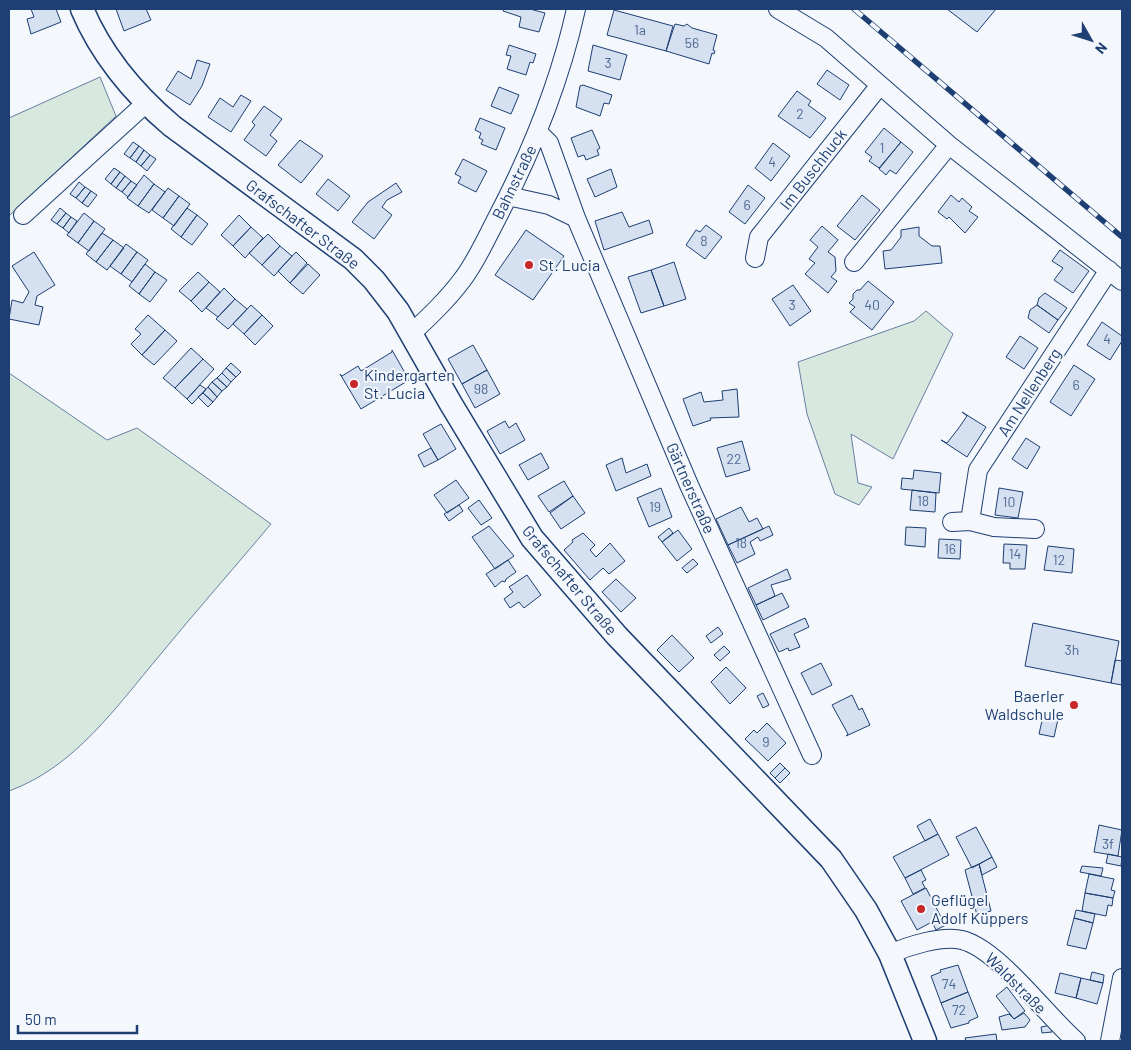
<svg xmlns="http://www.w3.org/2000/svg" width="1131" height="1050" font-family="Barlow,sans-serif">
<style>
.green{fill:#d7e8df;stroke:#687fa3}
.building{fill:#d5e0f0;stroke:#1d3f73}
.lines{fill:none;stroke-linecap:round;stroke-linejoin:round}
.minor-casing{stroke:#1d3f73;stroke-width:20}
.major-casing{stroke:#1d3f73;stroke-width:25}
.minor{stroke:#f4f7fb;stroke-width:18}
.major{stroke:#f4f7fb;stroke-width:22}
.rail-casing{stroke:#1d3f73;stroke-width:5.5}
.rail{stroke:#f4f7fb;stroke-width:4;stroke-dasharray:11;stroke-linecap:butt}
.poi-dot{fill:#c62828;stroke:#f4f7fb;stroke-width:2}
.labels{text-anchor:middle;stroke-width:4;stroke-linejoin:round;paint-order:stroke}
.number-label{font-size:14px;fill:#4b6792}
.street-label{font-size:16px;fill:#1d3f73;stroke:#f4f7fb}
.poi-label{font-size:16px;fill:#1d3f73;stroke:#f4f7fb;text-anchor:start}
</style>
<rect width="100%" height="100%" fill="#f4f7fb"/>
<path class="green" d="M100 77 116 116 9 216V118Z
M926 311 953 334 893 459 851 434 858 483 872 487 859 505 835 494 807 414 798 362 914 321Z
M9 373 107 440 137 428 271 524C234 568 196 611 160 655 116 707 75 767 9 791Z"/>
<path class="building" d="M31 9H56L61 22 31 34 27 19 34 17Z
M116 9H146L151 20 124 31Z
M504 9H530L545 13 539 32 519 27 521 17 503 11Z
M947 9H996L977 32Z
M614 10 673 26 666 51 607 35Z
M675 24 684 26 687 24 692 28 717 35 713 50 715 51 714 54 712 53 709 64 666 51Z
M509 45 536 54 533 63 530 62 526 75 507 69 511 56 506 55Z
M593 45 627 55 620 80 588 71Z
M197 60 210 64 202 86 190 105 166 90 178 71 191 79Z
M827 70 849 85 840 100 817 84Z
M583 85 612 95 609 104 604 103 600 116 576 107 580 86Z
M499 87 519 95 511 114 491 106Z
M797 91 811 101 808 105 826 118 810 138 778 116Z
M241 95 251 101 231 132 208 117 220 98 233 107Z
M264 106 282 119 270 135 277 141 266 156 244 140 255 125 252 122Z
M480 118 505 128 496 150 481 144 483 140 479 138 481 133 475 130Z
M884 128 901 142 879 168 869 161 872 157 865 152Z
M592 130 600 148 597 150 599 155 586 160 584 155 578 157 571 138Z
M300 140 323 156 301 183 278 165Z
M133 142 139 146 130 158 124 154Z
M901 142 913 152 896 174 890 170 886 175 879 169Z
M773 143 790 156 771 181 755 168Z
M139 146 144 150 136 162 130 158Z
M144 150 150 155 141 166 136 162Z
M150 155 156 159 147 171 141 166Z
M463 159 487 171 476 192 458 183 461 177 455 174Z
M114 168 120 172 111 184 105 179Z
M611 169 617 187 595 197 587 179Z
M120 172 125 176 116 188 111 184Z
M144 175 154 184 138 206 127 198Z
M125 176 131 181 122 192 116 188Z
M328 179 350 196 338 211 316 194Z
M131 181 137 185 128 197 122 192Z
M79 182 85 187 76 198 70 194Z
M396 183 402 192 387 200 382 207 392 215 374 239 352 222 368 202Z
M154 184 165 192 149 213 138 206Z
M748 185 765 198 745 224 729 212Z
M85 187 91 191 82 203 76 198Z
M168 188 179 196 163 218 152 210Z
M91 191 97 195 88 207 82 203Z
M862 195 880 210 855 240 837 226Z
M951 195 959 202 962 198 972 207 969 211 978 217 965 233 949 217 947 219 938 212Z
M179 196 190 204 174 226 163 218Z
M60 208 66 213 57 224 51 220Z
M187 208 197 215 181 237 171 229Z
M622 212 629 227 649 220 653 233 604 250 595 221Z
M66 213 71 217 63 228 57 224Z
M84 213 94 221 78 243 67 235Z
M197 215 208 224 192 245 181 237Z
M239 215 251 227 233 246 221 235Z
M71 217 77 221 69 233 63 228Z
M94 221 105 229 89 251 78 243Z
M706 225 722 237 705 259 686 245 696 230 700 232Z
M822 226 838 240 828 252 835 257 836 271 831 277 837 281 828 293 805 274 815 263 809 259 818 247 810 240Z
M251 227 263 238 245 258 233 246Z
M919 227V236L932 246H940L942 263 885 269 883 251 891 250 901 237V230Z
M526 230 564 256 533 300 495 275Z
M102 233 113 240 96 262 86 254Z
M268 234 280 246 262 265 249 253Z
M113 240 124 248 107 270 96 262Z
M126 244 137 252 121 274 110 266Z
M280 246 292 256 274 276 262 265Z
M1060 250 1089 271 1073 293 1054 280 1063 268 1052 261Z
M34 252 55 285 37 296 35 305 43 307 39 325 9 319 12 300 23 303 29 292 12 266Z
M137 252 148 260 132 282 121 274Z
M296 252 307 263 290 283 278 271Z
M674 262 686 299 664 306 651 270Z
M145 264 155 272 139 294 129 286Z
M308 264 320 275 303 294 290 283Z
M651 270 664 306 641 313 628 277Z
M155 272 167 280 150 302 139 294Z
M198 272 209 282 191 301 179 291Z
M868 281 894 302 872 330 850 312 855 307 849 303 853 299V294L857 290H860Z
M209 282 220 292 202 312 191 301Z
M793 285 811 311 790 326 772 299Z
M224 288 235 299 218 317 206 308Z
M1045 293 1067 308 1058 320 1037 305 1039 298Z
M235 299 247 309 228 329 216 319Z
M251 305 262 315 244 334 233 324Z
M1037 305 1058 320 1049 333 1028 318 1030 310Z
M148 315 165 330 142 355 131 344 141 334 135 329Z
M262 315 273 326 255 345 244 334Z
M1102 322 1122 336V341L1110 360 1087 345Z
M165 330 177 341 154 365 142 355Z
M1020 336 1038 348 1024 369 1006 357Z
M473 345 487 370 462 384 448 359Z
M191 348 203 359 175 388 163 378Z
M392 350 409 380 361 409 340 374 342 376 358 366 361 371 392 352Z
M203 359 214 369 187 399 175 388Z
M231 363 241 372 236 377 226 368Z
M1074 365 1095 379 1071 416 1050 402Z
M226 368 236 377 231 382 222 373Z
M487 370 500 394 475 408 462 384Z
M222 373 231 382 227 387 217 378Z
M217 378 227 387 222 391 212 382Z
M212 382 222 391 217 397 208 387Z
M200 385 206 389 192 404 187 399Z
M208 387 217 397 213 402 203 393Z
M737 389 739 417 710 418 711 420 693 426 683 399 701 392 704 402 723 400 722 391Z
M203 393 213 402 208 407 198 397Z
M962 412 986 427 967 457 941 440 947 443 958 429 967 416Z
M505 421 509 428 516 423 525 440 500 454 487 431Z
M441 424 456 449 438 460 423 434Z
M1026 438 1040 447 1027 469 1012 459Z
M742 441 750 470 726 477 717 448Z
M431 448 438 460 424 467 418 455Z
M541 453 549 468 528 480 519 465Z
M622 458 626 473 647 464 651 476 616 491 606 465Z
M914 470 941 473 939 493 901 489 902 478 913 479Z
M456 480 469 498 447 513 434 495Z
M564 481 573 496 549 512 538 496Z
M661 488 672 517 649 527 637 498Z
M999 488 1023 492 1018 518 995 515Z
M912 490 936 493 935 512 910 510Z
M573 496 585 513 561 529 550 513Z
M479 500 492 518 481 525 468 508Z
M459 505 463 511 449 521 444 514Z
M741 507 749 522 757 518 763 529 728 545 716 519Z
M489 526 514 556 495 569 472 537Z
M769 526 773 535 760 541 758 537 750 542 755 554 737 563 728 545Z
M906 527 926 528 925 547 905 545Z
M669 528 673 533 662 542 658 537Z
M678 530 692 549 677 561 662 542Z
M583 533 595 545 590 550 596 557 610 543 625 561 609 574 603 568 590 580 564 550 573 542 572 540Z
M939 539 961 540 960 559 938 558Z
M1004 544 1027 545 1025 569H1010V563H1003Z
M1048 546 1074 549 1072 573 1044 570Z
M693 559 698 564 687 573 682 568Z
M508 560 516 572 506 579 505 582 502 581 495 587 486 574Z
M787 569 791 579 771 585 775 596 756 605 748 588Z
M527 575 541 595 524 608 519 602 510 608 504 599 513 592 509 587Z
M616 579 636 598 621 612 602 592Z
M782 593 789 607 763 620 756 605Z
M805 618 809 627 794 634 800 647 789 651 788 648 779 652 770 634Z
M1033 623 1119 641 1111 683 1025 666Z
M718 627 723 634 711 643 706 636Z
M672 635 694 658 679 672 657 650Z
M724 646 730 652 720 661 714 655Z
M1115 660 1122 661V685L1111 683Z
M821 663 832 685 812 695 801 673Z
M726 667 746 688 730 704 711 682Z
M763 693 769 705 763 708 757 696Z
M852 695 859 710 862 708 870 725 846 736 848 734 832 705Z
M1044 712 1059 715 1054 737 1039 734Z
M767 723 786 743 768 761 745 739 754 730 757 733Z
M780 763 785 768 775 778 770 773Z
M785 768 790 773 780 783 775 778Z
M930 819 938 834 925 841 917 826Z
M1099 825 1122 830 1118 856 1094 852Z
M976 827 992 857 972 868 956 837Z
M938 834 949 855 905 878 893 857Z
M1108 854 1122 857 1121 866 1106 863Z
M992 857 997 867 982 875 979 864Z
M979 864 991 911 977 915 965 870Z
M1082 866 1103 868 1101 876 1080 872Z
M921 870 926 880 922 882 925 888 913 894 905 878Z
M1089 874 1114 879 1111 890 1115 891 1113 898 1085 893Z
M926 888 941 917 917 930 901 901Z
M1085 893 1113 898 1112 906 1108 905 1106 916 1082 911Z
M1076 910 1095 914 1093 923 1074 918Z
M946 914 950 923 936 930 932 922Z
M1074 918 1093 923 1086 949 1067 945Z
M958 965 968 992 941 1003 931 976 941 972 940 970Z
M1092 972 1104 975 1103 983 1090 980Z
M1060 973 1081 978 1076 998 1055 993Z
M1081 978 1103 983 1097 1004 1076 998Z
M1007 987 1025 1011 1014 1019 996 996Z
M968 992 978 1017 969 1021V1023L951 1028 941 1003Z
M1024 1013 1030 1020 1025 1027 1002 1030 999 1017 1009 1014 1014 1019Z
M1051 1025 1052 1032 1042 1033 1041 1027Z
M996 1034 997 1041H966L965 1038Z"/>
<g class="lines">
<g class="minor-casing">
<path id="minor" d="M778 9 826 38 949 145 1122 281
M538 132 549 143 576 218 689 485 812 755
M508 196 549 205 576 218
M23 215 145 104
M755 258 759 237 880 85
M854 262 949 145
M412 333C430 316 447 300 462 280 476 262 486 239 497 218 532 151 560 82 576 9
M970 521 994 527 1035 529
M952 522 970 521 978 470 1109 270
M890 954C908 946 942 935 962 940 998 949 1045 1014 1076 1041
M1110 1041 1122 978"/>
</g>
<g class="major-casing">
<path id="major" d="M82 9C102 56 133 93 172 126L353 259 374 280 398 311 451 404 532 538 617 636 831 859 866 910 890 954 925 1041"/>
</g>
<use href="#minor" class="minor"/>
<use href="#major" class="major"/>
<g class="rail-casing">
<path id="rail" d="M854 9 1122 237"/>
</g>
<use href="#rail" class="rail"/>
</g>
<g class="poi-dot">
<circle cx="529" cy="265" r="5"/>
<circle cx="354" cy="384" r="5"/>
<circle cx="1074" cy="705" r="5"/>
<circle cx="921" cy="909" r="5"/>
</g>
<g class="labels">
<g class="number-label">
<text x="640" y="35">1a</text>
<text x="692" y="48">56</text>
<text x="608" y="68">3</text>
<text x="800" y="119">2</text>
<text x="882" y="153">1</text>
<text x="772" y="167">4</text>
<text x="747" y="210">6</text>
<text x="704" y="246">8</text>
<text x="792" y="310">3</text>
<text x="872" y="310">40</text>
<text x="1107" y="344">4</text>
<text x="1076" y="390">6</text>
<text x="481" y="394">98</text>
<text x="734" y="464">22</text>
<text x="923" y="506">18</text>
<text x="1009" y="507">10</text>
<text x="655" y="512">19</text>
<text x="741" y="548">18</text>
<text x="950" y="554">16</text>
<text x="1015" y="559">14</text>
<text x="1059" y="565">12</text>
<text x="1072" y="655">3h</text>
<text x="766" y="747">9</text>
<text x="1108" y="849">3f</text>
<text x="949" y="989">74</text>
<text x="959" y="1015">72</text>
</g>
<g class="street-label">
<text transform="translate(813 169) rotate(-52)" y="6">Im Buschhuck</text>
<text transform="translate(514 182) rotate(-64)" y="6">Bahnstraße</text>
<text transform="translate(303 224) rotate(37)" y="6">Grafschafter Straße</text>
<text transform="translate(1029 392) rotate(-57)" y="6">Am Nellenberg</text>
<text transform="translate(691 488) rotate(66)" y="6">Gärtnerstraße</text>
<text transform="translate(570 580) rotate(50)" y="6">Grafschafter Straße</text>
<text transform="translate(1016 983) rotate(45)" y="6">Waldstraße</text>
</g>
<g class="poi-label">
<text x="539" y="271">St. Lucia</text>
<text x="364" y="381">Kindergarten<tspan x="364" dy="18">St. Lucia</tspan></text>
<text x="1064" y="702" text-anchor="end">Baerler<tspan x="1064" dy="18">Waldschule</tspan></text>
<text x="931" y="906">Geflügel<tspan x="931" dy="18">Adolf Küppers</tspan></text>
</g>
</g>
<rect width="1131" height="1050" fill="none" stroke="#1d3f73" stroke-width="20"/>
<g transform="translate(1091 40) rotate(129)" stroke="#f4f7fb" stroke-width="4" paint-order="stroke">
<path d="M0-4L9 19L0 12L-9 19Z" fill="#1d3f73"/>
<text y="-8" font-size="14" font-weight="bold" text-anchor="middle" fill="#1d3f73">N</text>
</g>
<path d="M18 1025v8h119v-8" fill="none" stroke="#1d3f73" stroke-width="2.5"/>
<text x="25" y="1025" font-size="15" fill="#1d3f73" stroke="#f4f7fb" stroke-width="4" paint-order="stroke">50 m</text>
</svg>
